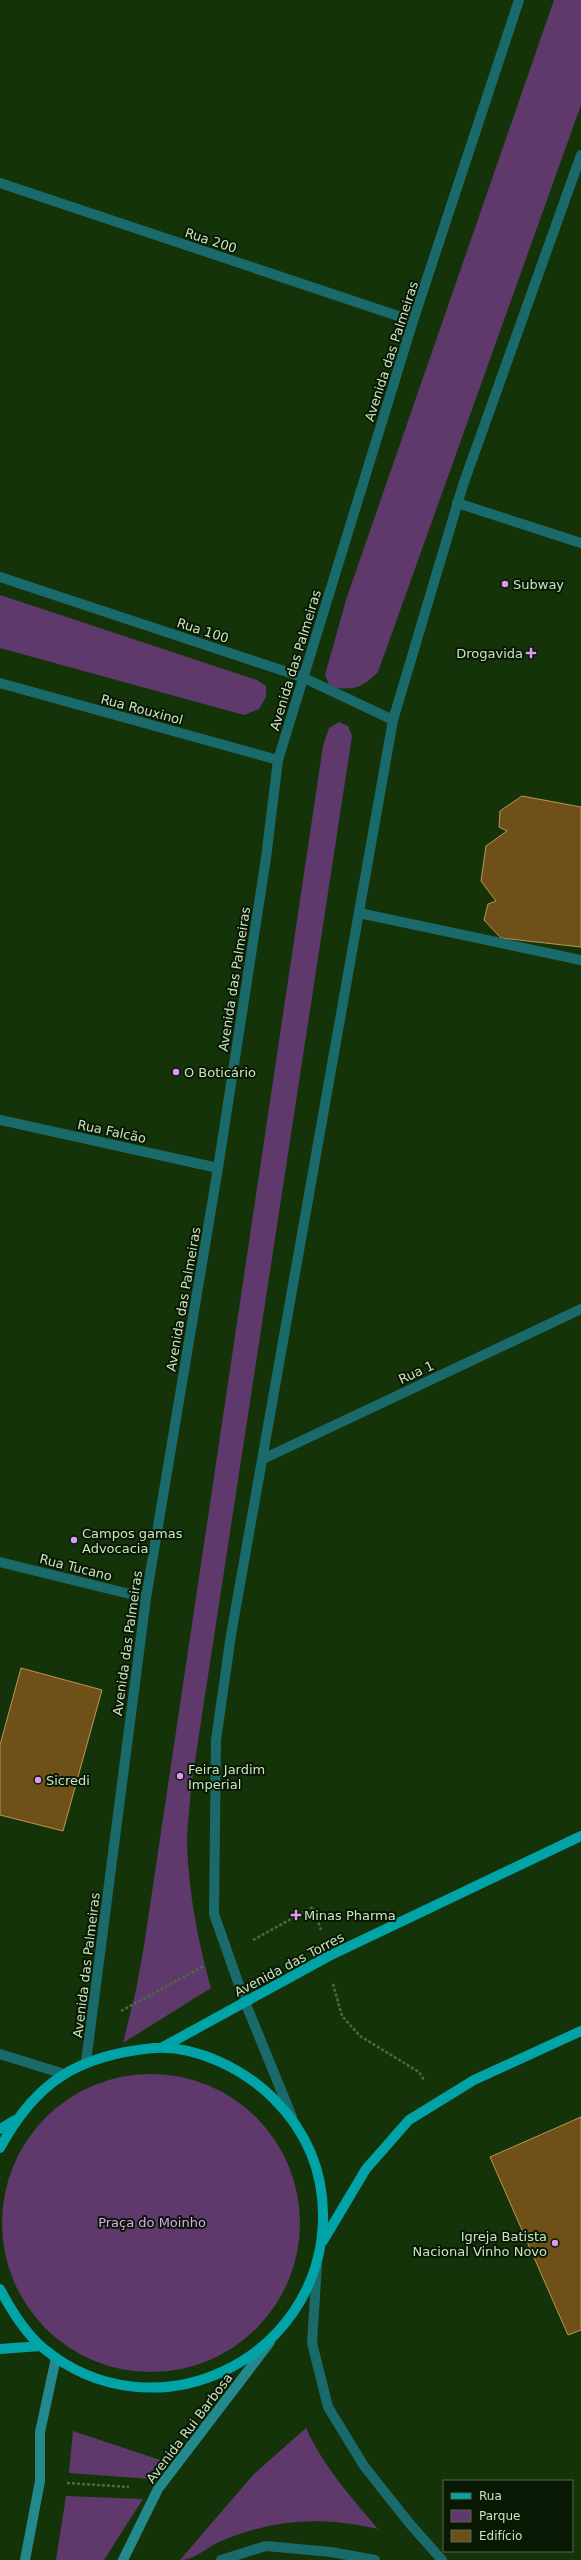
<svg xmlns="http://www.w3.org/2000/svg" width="581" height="2560" font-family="'DejaVu Sans',sans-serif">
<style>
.green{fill:#5f396b}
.building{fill:#705019;stroke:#be9553}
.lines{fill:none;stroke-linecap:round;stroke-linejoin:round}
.path{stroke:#4e6942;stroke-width:2.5;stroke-dasharray:3 2;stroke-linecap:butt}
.service{stroke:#1a6a6c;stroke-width:10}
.minor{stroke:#1a6a6c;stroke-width:10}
.tertiary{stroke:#1a6a6c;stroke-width:10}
.secondary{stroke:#24898c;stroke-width:10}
.primary{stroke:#00a3a7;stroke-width:10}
.poi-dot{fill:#dd99f3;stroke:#081803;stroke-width:1.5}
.labels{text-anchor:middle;stroke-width:4;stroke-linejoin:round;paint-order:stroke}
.street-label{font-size:13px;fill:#cbe2c3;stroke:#081803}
.poi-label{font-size:13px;fill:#cbe2c3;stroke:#081803;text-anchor:start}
.park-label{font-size:13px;fill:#e1a2f5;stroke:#081803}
</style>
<rect width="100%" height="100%" fill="#153308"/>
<path class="green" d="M554 0H581V105L378 672C362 688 353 691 330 687L325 675 346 600Z
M0 595 257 680 266 686V697L259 709 244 715 0 648Z
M339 722 348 726 352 736 191 1787C190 1806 187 1826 187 1846 189 1894 198 1942 211 1988L123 2043 136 1990 144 1946 323 746 329 728Z
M2 2223a149 149 0 1 1 298 0a149 149 0 1 1-298 0Z
M306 2428C323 2466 351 2497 378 2529 321 2516 275 2519 221 2541 207 2547 195 2560 180 2560L253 2475Z
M73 2431 160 2460 151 2479 69 2473Z
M66 2496 143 2499 104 2560H56Z"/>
<path class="building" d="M522 796 581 807V947L501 938 484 920 488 904 496 901 481 881 486 846 507 831 499 827 500 811Z
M21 1668 102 1690 63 1831 0 1815V1745Z
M581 2117V2330L568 2335 490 2157Z"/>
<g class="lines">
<path class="path" d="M253 1940 313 1907 321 1930
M333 1984 342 2016 360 2036 419 2072 424 2080
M121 2011 204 1966
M67 2483 129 2487"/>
<path class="service" d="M359 913 581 960"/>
<path class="minor" d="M0 183 413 321
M457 503 581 543
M0 577 302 677 393 720
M0 1120 218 1168
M263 1459 581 1309
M0 1562 146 1598
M0 2054 64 2074
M317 2265 312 2343 328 2407 364 2466 410 2524 442 2560
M221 2560 266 2546 331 2552 375 2560"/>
<path class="tertiary" d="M0 683 278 760
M86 2062 146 1598 218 1168 266 858 278 760 413 321 519 0
M292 2117 245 2002 214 1914 216 1740 231 1635 393 720 463 485 581 155"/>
<path class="secondary" d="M25 2560 40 2481V2432L56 2358
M123 2560 158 2489 270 2342"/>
<path class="primary" d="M163 2047 329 1956 581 1836
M0 2129 15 2120
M0 2148C36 2081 79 2055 154 2048 197 2045 245 2070 274 2099 307 2132 324 2173 323 2220 319 2361 154 2440 43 2348 24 2332 11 2310 0 2289
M323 2241 366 2169 409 2120 474 2080 581 2031
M0 2349 41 2346"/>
</g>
<g class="poi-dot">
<circle cx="505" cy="584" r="4"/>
<path d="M529 647h4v4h4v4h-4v4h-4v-4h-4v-4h4z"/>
<circle cx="176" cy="1072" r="4"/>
<circle cx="74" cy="1540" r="4"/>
<circle cx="180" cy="1776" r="4"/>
<circle cx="38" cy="1780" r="4"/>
<path d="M294 1909h4v4h4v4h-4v4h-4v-4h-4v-4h4z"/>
<circle cx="555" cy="2243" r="4"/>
</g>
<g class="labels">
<g class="street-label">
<text transform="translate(211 240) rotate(18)" y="5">Rua 200</text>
<text transform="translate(391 351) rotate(-72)" y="5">Avenida das Palmeiras</text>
<text transform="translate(203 630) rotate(18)" y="5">Rua 100</text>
<text transform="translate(295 660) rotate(-73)" y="5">Avenida das Palmeiras</text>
<text transform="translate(142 709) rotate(15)" y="5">Rua Rouxinol</text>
<text transform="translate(234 979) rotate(-81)" y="5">Avenida das Palmeiras</text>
<text transform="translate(112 1131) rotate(12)" y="5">Rua Falcão</text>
<text transform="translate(183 1299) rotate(-80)" y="5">Avenida das Palmeiras</text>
<text transform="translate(416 1372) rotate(-25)" y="5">Rua 1</text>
<text transform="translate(76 1567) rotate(14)" y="5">Rua Tucano</text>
<text transform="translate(127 1643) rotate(-82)" y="5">Avenida das Palmeiras</text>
<text transform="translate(289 1964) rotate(-28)" y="5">Avenida das Torres</text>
<text transform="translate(86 1965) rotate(-83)" y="5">Avenida das Palmeiras</text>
<text transform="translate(189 2428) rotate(-53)" y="5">Avenida Rui Barbosa</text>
</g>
<g class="poi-label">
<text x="513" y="589">Subway</text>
<text x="523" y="658" text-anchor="end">Drogavida</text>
<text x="184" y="1077">O Boticário</text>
<text x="82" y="1538">Campos gamas<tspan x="82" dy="15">Advocacia</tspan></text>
<text x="188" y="1774">Feira Jardim<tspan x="188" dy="15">Imperial</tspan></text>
<text x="46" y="1785">Sicredi</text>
<text x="304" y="1920">Minas Pharma</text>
<text x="547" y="2241" text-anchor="end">Igreja Batista<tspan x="547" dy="15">Nacional Vinho Novo</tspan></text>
</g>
<g class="park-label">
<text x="152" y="2227">Praça do Moinho</text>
</g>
</g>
<rect x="443" y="2480" width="130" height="72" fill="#081803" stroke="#566950"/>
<rect x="451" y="2493" width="20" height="6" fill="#00a3a7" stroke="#566950"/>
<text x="479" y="2500" font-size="12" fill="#cbe2c3">Rua</text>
<rect x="451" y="2510" width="20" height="12" fill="#5f396b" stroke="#566950"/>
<text x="479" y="2520" font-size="12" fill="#cbe2c3">Parque</text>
<rect x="451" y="2530" width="20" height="12" fill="#705019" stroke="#566950"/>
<text x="479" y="2540" font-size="12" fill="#cbe2c3">Edifício</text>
</svg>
